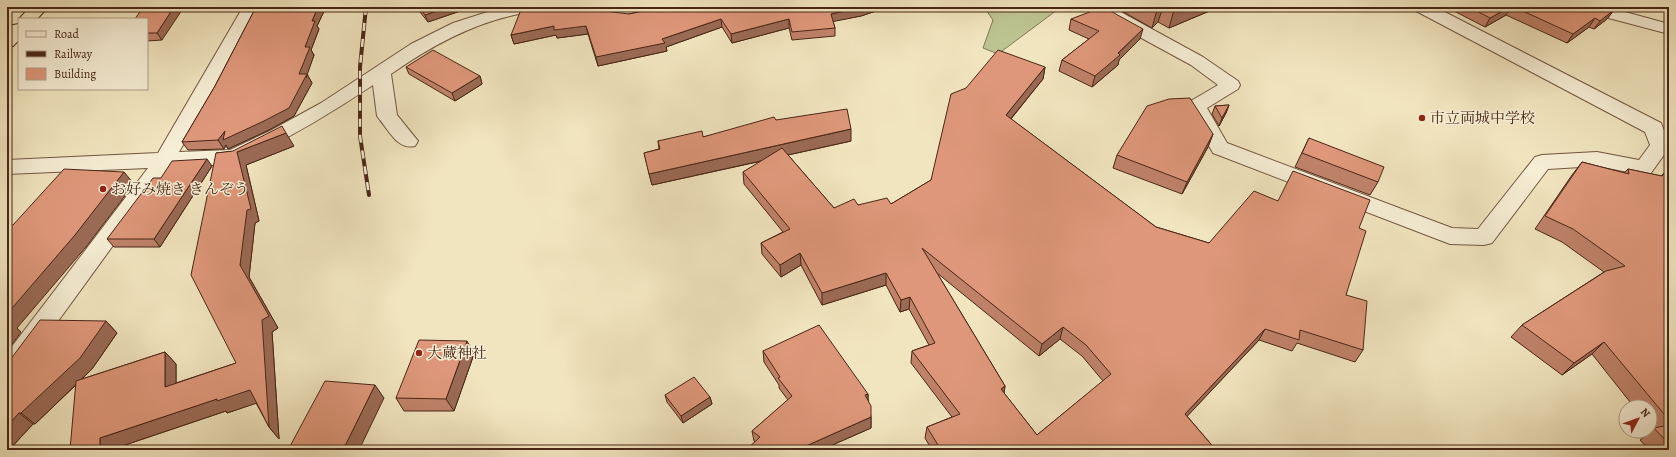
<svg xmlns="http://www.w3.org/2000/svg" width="1676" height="457" font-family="Alegreya,'Noto Serif JP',serif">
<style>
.green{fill:#bcc491;stroke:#827554}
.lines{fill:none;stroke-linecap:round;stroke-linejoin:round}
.minor-casing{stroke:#735640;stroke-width:2}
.trunk-casing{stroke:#492616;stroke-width:2}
.minor{fill:#f6eed5;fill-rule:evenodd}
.trunk{fill:#f1e5bf;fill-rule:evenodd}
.rail-casing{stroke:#492616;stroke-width:4}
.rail{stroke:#f6eed5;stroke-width:2.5;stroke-dasharray:8;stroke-linecap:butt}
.wall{fill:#bf8269;stroke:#492616;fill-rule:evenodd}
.shaded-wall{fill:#9b6a55;stroke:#492616}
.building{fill:#de977a;stroke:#492616;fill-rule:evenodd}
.poi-dot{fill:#8f2418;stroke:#f6eed5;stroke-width:1.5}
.labels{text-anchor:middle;stroke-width:3;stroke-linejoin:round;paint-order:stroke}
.poi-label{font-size:15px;fill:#492616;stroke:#f6eed5;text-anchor:start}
</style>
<rect width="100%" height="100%" fill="#f1e5bf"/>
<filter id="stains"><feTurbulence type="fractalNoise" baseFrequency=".005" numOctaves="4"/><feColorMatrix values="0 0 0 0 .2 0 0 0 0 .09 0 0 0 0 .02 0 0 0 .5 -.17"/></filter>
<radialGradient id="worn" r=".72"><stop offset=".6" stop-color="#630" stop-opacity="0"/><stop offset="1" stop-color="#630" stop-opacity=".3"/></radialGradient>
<path class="green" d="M984 7H1061L998 54 983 48 993 20Z"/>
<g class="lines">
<g class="minor-casing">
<path id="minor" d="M243 7H261L179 152 230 150 270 131 321 103 411 44 453 23 503 7H541L538 11C530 13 522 13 514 15 469 25 428 48 391 74L397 115 418 141 415 146C398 150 390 132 380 120L377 116 373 85C330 114 287 139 240 162L233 164 170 167 16 379 7 383V353L148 168 7 174V160L158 153Z
M1101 7H1119L1117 10 1203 57 1238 81 1240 85 1238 89 1207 108 1227 143 1452 228 1478 229 1535 157 1542 155 1597 152 1639 160 1650 145 1645 132 1416 11 1413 7H1435L1661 123 1669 143V148L1651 173 1644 175 1597 166 1548 169 1492 243 1484 245 1450 244 1213 153 1186 106 1189 102 1218 85 1191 65 1101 16 1098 12Z
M1579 7H1607L1669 24V34L1582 11Z"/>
</g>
<g class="trunk-casing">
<path id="trunk" d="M30 7H48L37 19H19Z
M19 24V40L13 46 7 47V31L13 25Z"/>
</g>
<use href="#minor" class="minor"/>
<use href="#trunk" class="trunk"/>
<g class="rail-casing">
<path id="rail" d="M366 7 360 67V136L369 195"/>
</g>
<use href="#rail" class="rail"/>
</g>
<path class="wall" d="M143 7 162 40 147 41V19Z
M256 7H326L317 26 319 29 311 50 314 55 307 74 312 83 294 116 269 130 228 149 226 145 224 149 188 150 182 142 215 86Z
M416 7H472L428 22Z
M612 7H641L631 9Z
M662 7H888L861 16 833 21 835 28V36L792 40 789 28 732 43 722 27 666 47 667 51 598 66 588 34 557 38 556 35 514 44 511 35 629 14Z
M1121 7H1219L1169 28 1158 22 1152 28 1120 10Z
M1456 7H1600L1614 10 1607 19 1594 29 1589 27 1567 43 1506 15 1485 27 1454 11Z
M1613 7H1624L1621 9Z
M1071 19 1140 39 1119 60 1118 65 1092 87 1059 71 1062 60 1089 39 1069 30Z
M406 67 480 76 482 84 455 101 409 74Z
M1045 67 1043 79 1011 119 1156 227 1209 243 1278 201 1359 228 1346 295 1363 350 1355 362 1297 343 1292 351 1259 340 1187 416 1216 450H932L925 438 927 427 952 417 911 363 912 351 929 345 909 309 900 312 886 285 822 305 801 265 781 277 762 254 761 243 783 232 744 184 743 172 762 161 652 185 644 153 659 149 658 141 703 137 776 120 851 141 788 155 834 208 858 205 891 204 931 180ZM937 273 1039 356 1060 339 1082 356 1103 381 1037 435 1004 393 1005 386Z
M1229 105 1226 113 1219 126 1212 114 1215 106Z
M1213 134 1208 147 1182 194 1113 168 1117 155Z
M1309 138 1378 182 1370 195 1295 167Z
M294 146 246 165 259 221 255 223 249 277 278 328 272 332 279 439 269 427 256 403 227 413 226 411 113 449 76 385 35 424H33L9 450 7 364 106 321 117 333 92 369 82 379 165 352 176 364V383L236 363 216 153Z
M1582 162 1624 173 1628 169 1661 176 1666 171 1669 173V450H1649L1640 440 1653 430 1650 426V407H1634L1592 354 1562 375 1511 337 1522 325 1604 272 1562 242 1535 229 1572 175Z
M212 166 160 247H114L107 239 161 178Z
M763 351 868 394V400L871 417V428L821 450H746L755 442 754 441 752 431 788 400 779 388V385L764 362Z
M474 354 454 411H404L396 398Z
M665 395 710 397 712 404 683 423 667 402Z"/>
<path class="shaded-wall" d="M174 7H184L162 40 157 33Z
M318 7H326L317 26 319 29 311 50 314 55 306 78 307 74 312 83 294 116 269 130 228 149 226 145 224 149 218 140 225 131 299 74 305 47 312 21Z
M448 7H472L428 22 425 15Z
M630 7H641L631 9Z
M863 7H888L861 16 831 22V14Z
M1161 7H1163L1158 22 1152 28 1157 10Z
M1183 7H1219L1169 28 1174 10Z
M1510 7H1511L1506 15 1485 27 1490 18Z
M1614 10 1607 19 1594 29 1600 21Z
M1595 18 1589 27 1567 43 1573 34Z
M721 19 722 27 666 47 667 51 598 66 596 57 662 39Z
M789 19V28L732 43 731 34Z
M554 26H586L588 34 557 38 556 35 514 44 511 35Z
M1143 29 1140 39 1119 60 1118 65 1092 87 1095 76Z
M1045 67 1043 79 1004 127 1006 115Z
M480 76 482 84 455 101 452 93Z
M1229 105 1226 113 1219 126 1222 118Z
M851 129V141L652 185 649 174Z
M286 133 294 146 246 165 259 221 255 223 249 277 278 328 272 332 279 439 269 427 240 265 237 152Z
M1213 134 1208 147 1182 194 1187 182Z
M207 159 212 166 160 247 154 239Z
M124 172 134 184 86 247 17 328 21 332 7 351V314Z
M800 253 801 265 781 277 780 265Z
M886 273V285L822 305V293Z
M910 297 909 309 900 312 901 300Z
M106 321 117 333 92 369 35 424 21 413Z
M1063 327 1060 339 1039 356 1042 344Z
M1265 329 1259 340 1179 425 1185 414Z
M467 341 474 354 454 411 446 399Z
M1604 342 1592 354 1562 375 1574 363Z
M165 352 176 364V399L165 387Z
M375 385 384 398 359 450H343Z
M1005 386 1003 398 1001 389Z
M250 390 260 402 227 413 226 411 113 449V450H100V438L217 399Z
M868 394V405L865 395Z
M710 397 712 404 683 423 681 416Z
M19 413 33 424 9 450H7V426Z
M871 417V428L821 450H797Z"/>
<path class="building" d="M143 7H174L157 33H147V19H135Z
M256 7H318L312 21H315L305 47H310L299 74H307L289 108 264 121 223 140 225 131 218 140 182 142 215 86Z
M419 7H448L425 15Z
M522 7H571L629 14 662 7H863L831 14 835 28 792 32 789 19 731 34 721 19 662 39 665 43 596 57 586 26 554 30V26L511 35Z
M1103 7 1143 29 1118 53 1120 55 1095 76 1062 60 1099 31 1071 19Z
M1152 7H1161L1157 10Z
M1168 7H1183L1174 10Z
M1469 7H1510L1490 18Z
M1514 7H1600L1614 10 1600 21 1595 18 1573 34Z
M433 50 480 76 452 93 406 67Z
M998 50 1045 67 1006 115 1156 227 1209 243 1254 191 1278 201 1293 171 1370 200 1359 228 1366 231 1346 295 1367 301 1363 350 1300 330 1299 340 1265 329 1185 414 1216 450H941L927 427 960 414 912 351 935 343 910 297 901 300 886 273 822 293 800 253 780 265 761 243 790 229 743 172 782 148 834 208 854 199 858 205 887 198 891 204 931 180 951 94 966 88ZM922 248 1042 344 1063 327 1086 345 1111 374 1037 435 1001 389 1005 386Z
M1190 98 1213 134 1187 182 1117 155 1147 106 1169 99Z
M1229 105 1222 118 1215 106Z
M847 109 851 129 649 174 644 153 660 149 658 141 702 131 703 137 774 117 776 120Z
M282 126 286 133 237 152 251 209 247 210 240 265 269 316 262 320 269 427 250 390 217 401V399L100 438V450H70L76 381 165 352V387L236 363 191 275 216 153 233 151Z
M1309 138 1384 167 1378 182 1302 153Z
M207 159 154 239H107L153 178H161L172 161Z
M1582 162 1629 174 1628 169 1662 176 1666 171 1669 173V420L1604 342 1574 363 1522 325 1606 271 1625 266 1573 229 1545 216Z
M64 169 124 172 75 235 7 314V225H13Z
M40 320 106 321 80 358 21 413H19L7 426V364Z
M819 325 868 394 865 395 871 406V417L797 450H746L760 437 752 431 792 396 778 378 780 377 763 351Z
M419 340 467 341 446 399 396 398Z
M694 377 710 397 681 416 665 395Z
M325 381 375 385 343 450H288Z
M1669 425V444L1654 428Z"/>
<g class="poi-dot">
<circle cx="1422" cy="118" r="4"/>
<circle cx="103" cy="189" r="4"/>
<circle cx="419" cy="353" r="4"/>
</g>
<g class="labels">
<g class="poi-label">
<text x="1430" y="123">市立両城中学校</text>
<text x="111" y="194">お好み焼き きんぞう</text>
<text x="427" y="358">大蔵神社</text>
</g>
</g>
<rect width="1676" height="457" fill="none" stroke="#f1e5bf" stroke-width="24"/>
<rect x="8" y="8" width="1660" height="441" fill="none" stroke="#492616" stroke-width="2"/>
<rect x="12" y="12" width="1652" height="433" fill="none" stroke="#492616"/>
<rect x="18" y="18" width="130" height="72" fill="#f6eed5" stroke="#b19e89"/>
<rect x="26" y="31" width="20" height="6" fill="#f6eed5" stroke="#b19e89"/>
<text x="54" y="38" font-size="12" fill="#492616">Road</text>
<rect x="26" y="51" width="20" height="6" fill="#492616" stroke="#b19e89"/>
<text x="54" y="58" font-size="12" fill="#492616">Railway</text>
<rect x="26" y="68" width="20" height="12" fill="#de977a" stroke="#b19e89"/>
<text x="54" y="78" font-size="12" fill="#492616">Building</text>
<g transform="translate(1638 419) rotate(49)"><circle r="19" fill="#f6eed5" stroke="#b19e89"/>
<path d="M0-3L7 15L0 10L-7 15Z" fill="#8f2418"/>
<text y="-6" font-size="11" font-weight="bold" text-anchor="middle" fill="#492616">N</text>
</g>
<rect width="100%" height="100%" filter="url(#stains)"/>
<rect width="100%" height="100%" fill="url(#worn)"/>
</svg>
